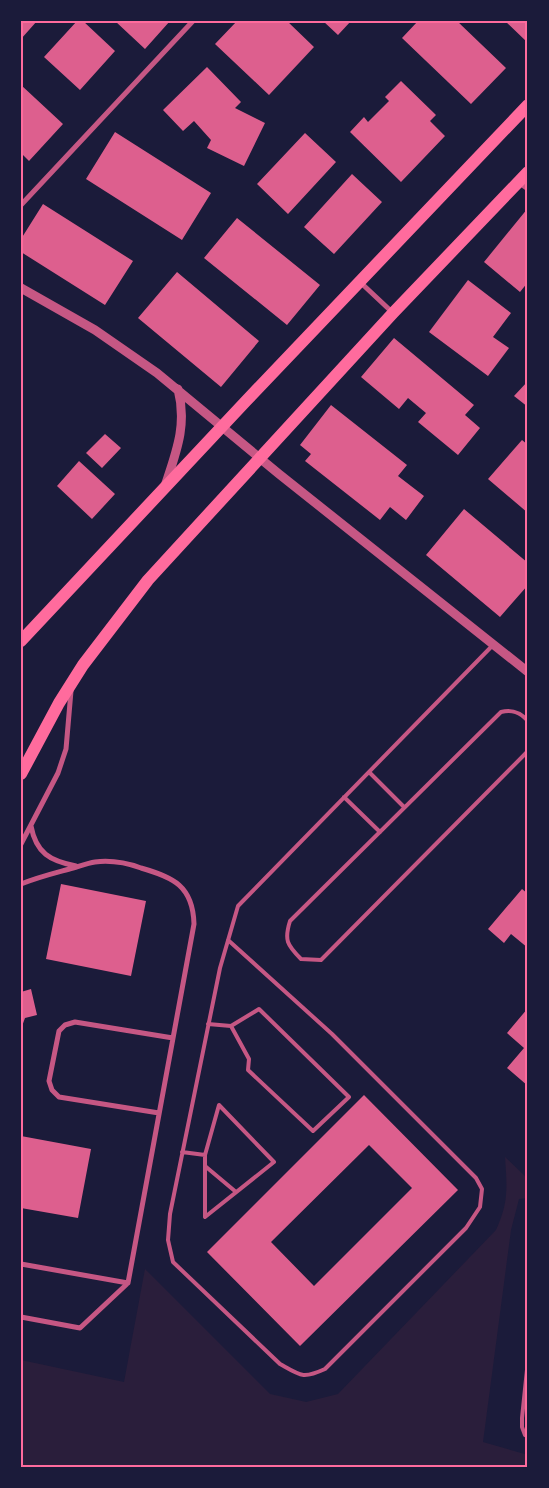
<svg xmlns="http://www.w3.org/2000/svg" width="549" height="1488" font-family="Jost,sans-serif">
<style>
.green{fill:#2a1e3b}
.building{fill:#dd5f8e;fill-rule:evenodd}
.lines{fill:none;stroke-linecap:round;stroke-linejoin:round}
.service{stroke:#c65784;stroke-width:4}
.minor{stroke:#c65784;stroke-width:5}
.tertiary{stroke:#c65784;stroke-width:9}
.primary{stroke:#ff6b9d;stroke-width:12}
.neatline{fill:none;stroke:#ff6b9d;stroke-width:2}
</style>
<rect width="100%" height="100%" fill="#1b1b3a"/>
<path class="green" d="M505 1157 528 1179V1198L519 1199 511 1230 483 1442 528 1455V1467H21V1360L124 1382 145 1269 270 1394 306 1402 338 1394 496 1230C509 1202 507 1187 505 1157Z"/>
<path class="building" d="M21 21H37L21 39Z
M77 21H83L115 51 80 90 44 57Z
M115 21H170L145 49Z
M237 21H287L314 47 269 95 215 44Z
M323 21H351L338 35Z
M418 21H457L506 68 471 104 402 38Z
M505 21H528V43Z
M207 67 241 102 235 108 265 123 244 166 207 148 211 140 194 121 183 131 163 110Z
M401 81 436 115 430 121 445 136 401 182 350 132 364 117 368 122 389 101 385 97Z
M21 85 63 124 29 161 21 153Z
M115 132 211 193 182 240 86 179Z
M305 133 336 162 288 214 257 184Z
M352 174 382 202 334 254 304 227Z
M43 204 133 261 105 305 21 252V239Z
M528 208V282L520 292 484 262Z
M237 218 320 285 287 325 204 258Z
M177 272 259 341 221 387 138 318Z
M468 280 511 313 493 337 509 348 488 376 429 332Z
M394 338 474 405 465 415 480 428 458 455 418 422 426 413 408 398 399 409 361 377Z
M528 381V407L514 396Z
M331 405 407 465 398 476 424 496 406 520 390 507 380 520 305 461 311 454 300 445Z
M105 434 121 448 102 468 86 453Z
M522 440 528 445V513L488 479Z
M79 461 115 494 92 519 57 486Z
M464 509 528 563V585L500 617 426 555Z
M61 884 146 901 131 976 46 959Z
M522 889 528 894V948L511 934 504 943 488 929Z
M31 989 37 1015 25 1018 21 1029V992Z
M528 1008V1086L507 1068 524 1048 507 1033Z
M364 1095 458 1190 300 1346 207 1252ZM369 1145 412 1188 314 1286 271 1242Z
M21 1136 91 1149 78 1218 21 1208Z"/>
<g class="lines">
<path class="service" d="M528 721C520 712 512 709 501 712L290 921C284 940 287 945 301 959L321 960 528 751
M369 772 404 807
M344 797 380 832
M228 940 332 1034 476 1178 482 1189 480 1207 466 1228 325 1369C303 1379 301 1376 280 1364L173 1262 168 1240 170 1214 220 968 238 906 493 645
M208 1024 231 1026 259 1009 349 1097 313 1131 248 1070 249 1059 231 1026
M182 1152 205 1155 219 1105 274 1162 205 1217V1155
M205 1166 236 1192
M528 1360 522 1418V1427L525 1435 528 1436"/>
<path class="minor" d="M518 182 528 189
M21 205 193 21
M360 282 392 312
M31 826C36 853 50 861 76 866
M21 844 58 773 66 749 71 691
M21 884C38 877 55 873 73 868 80 866 88 863 95 862 111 860 127 863 141 868 173 877 193 886 194 924L128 1283 80 1328 21 1317
M159 1113 59 1097 52 1090 49 1081 59 1031 65 1025 75 1022 173 1038
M21 1264 128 1283"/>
<path class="tertiary" d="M21 288 95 330 157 373 279 474 528 672
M166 483C177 450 187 424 178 389"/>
<path class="primary" d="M21 641 246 401 528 105
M21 774 59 703 83 665 148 580 393 313 528 172"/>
</g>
<rect width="549" height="1488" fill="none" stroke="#1b1b3a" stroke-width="45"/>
<rect x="22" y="22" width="504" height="1444" class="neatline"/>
</svg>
